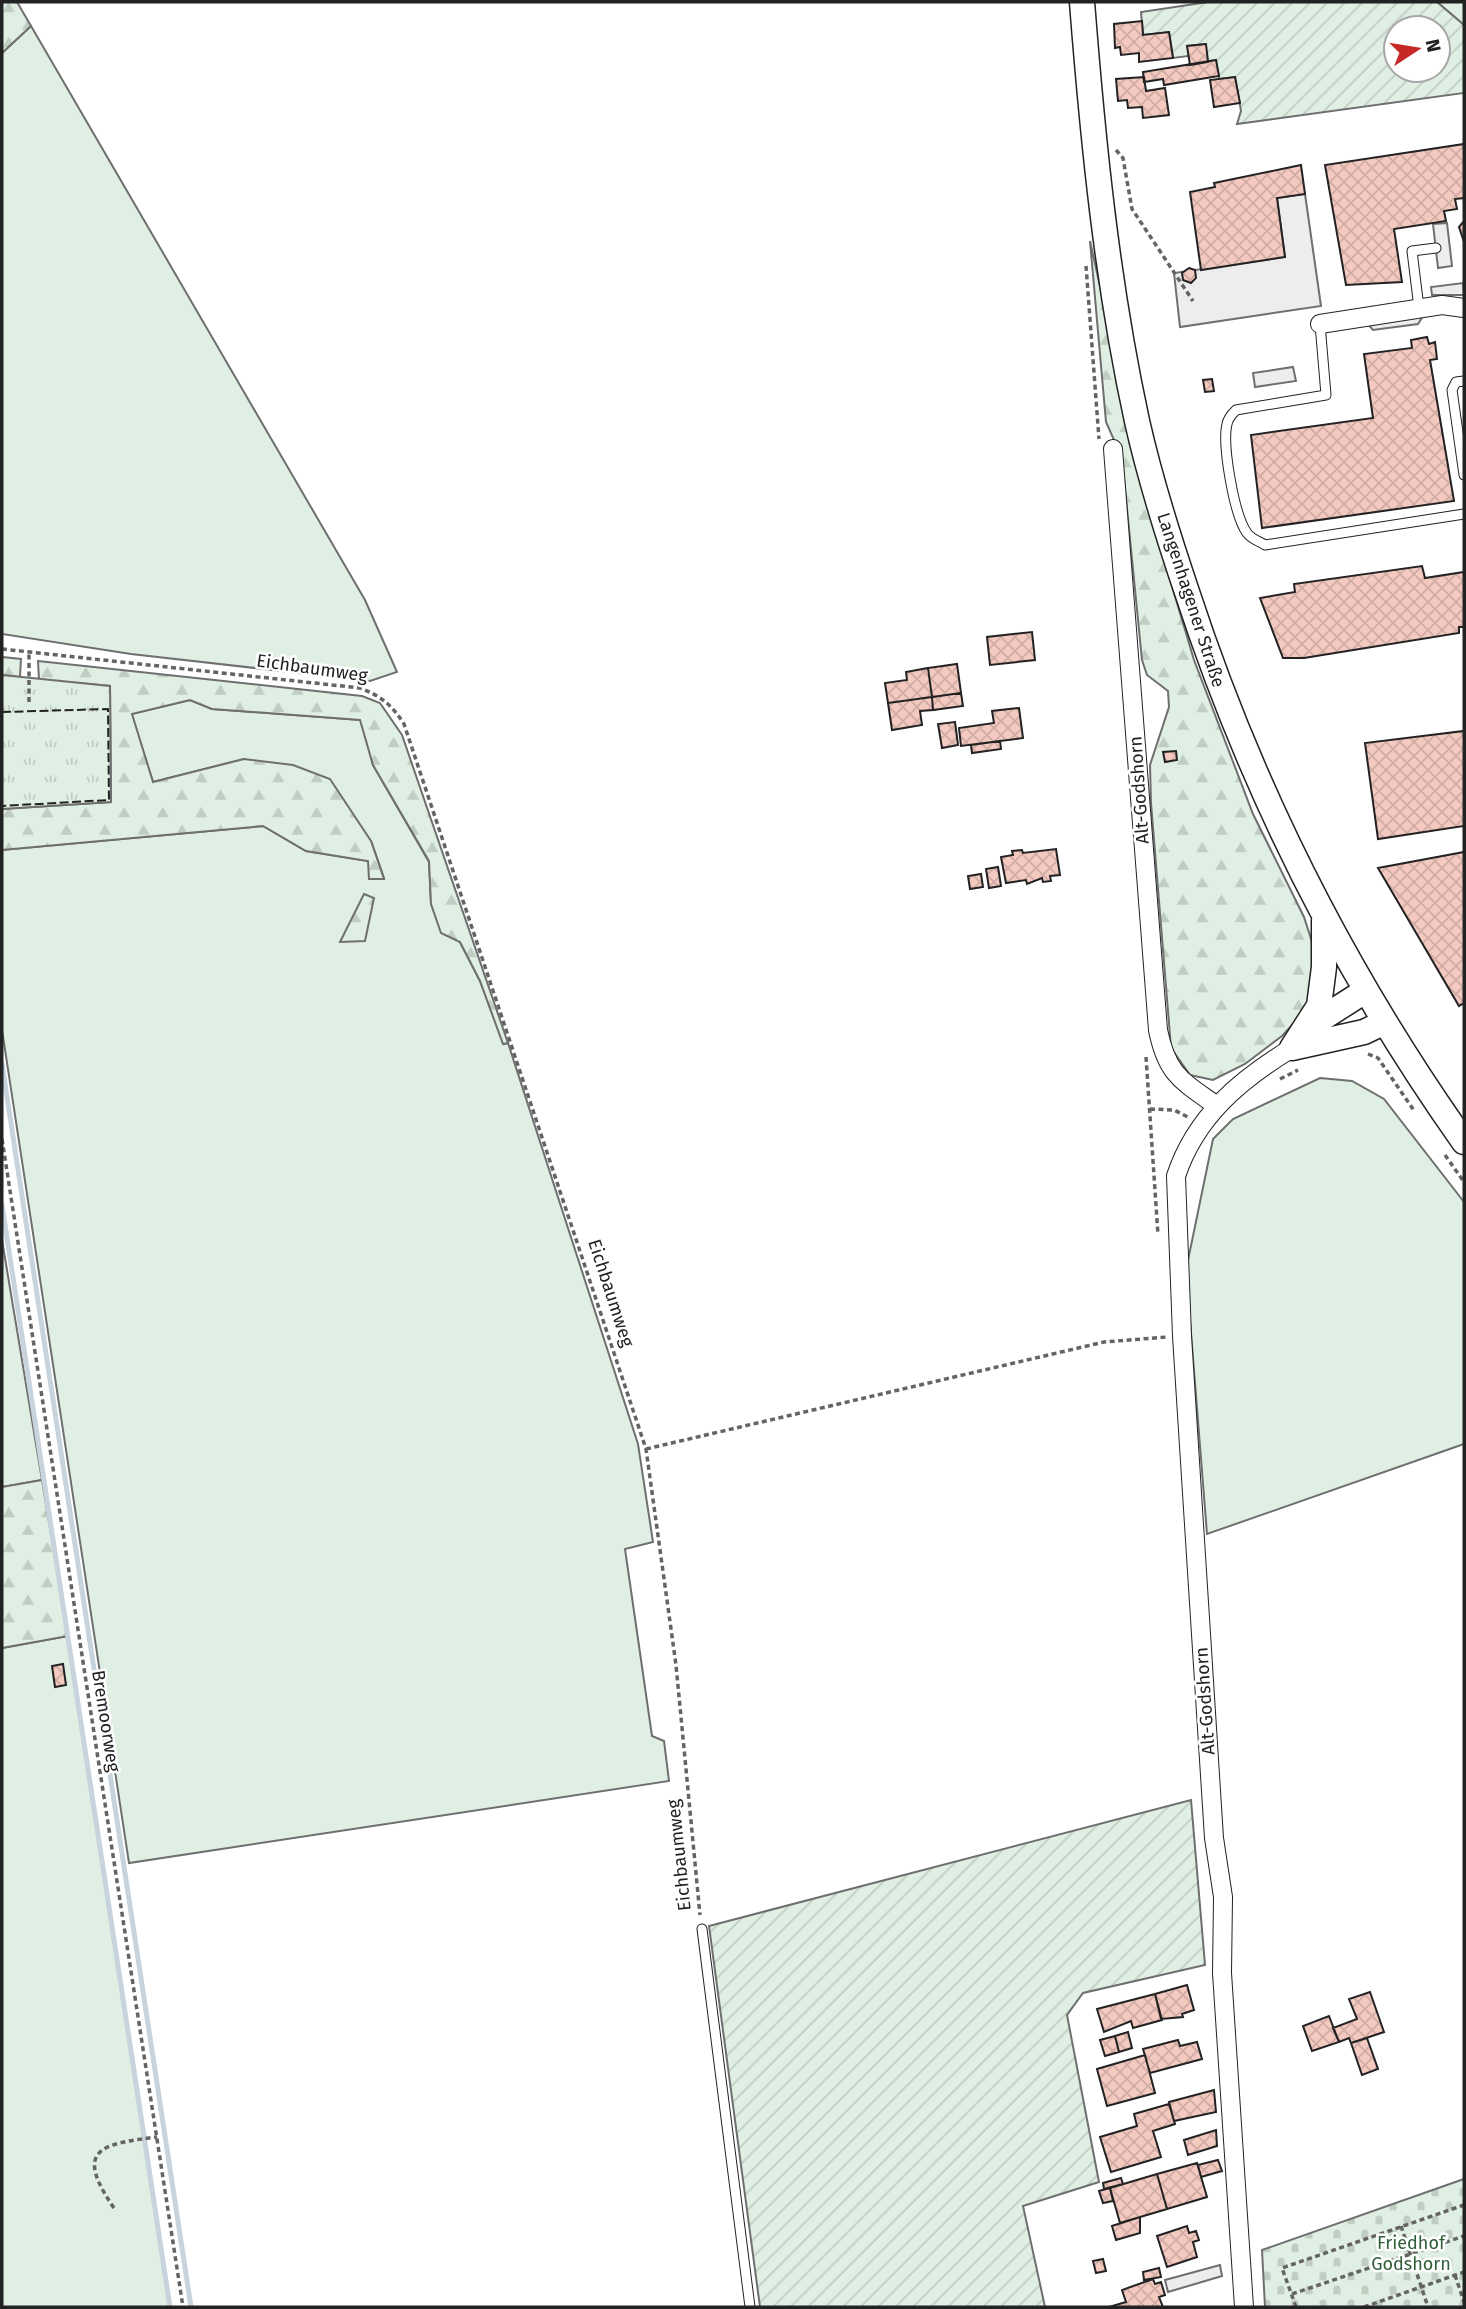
<svg xmlns="http://www.w3.org/2000/svg" width="1466" height="2309" font-family="'Fira Sans',sans-serif">
<style>
.grass{fill:#e0efe3;stroke:#6f6f6f;stroke-width:2}
.forest{fill:url(#forest-firs);stroke:#6f6f6f;stroke-width:2}
.cemetery{fill:url(#cemetery-stones);stroke:#6f6f6f;stroke-width:2}
.park{fill:url(#park-tufts);stroke:#6f6f6f;stroke-width:2}
.garden{fill:url(#garden-furrows);stroke:#6f6f6f;stroke-width:2;fill-rule:evenodd}
.parking{fill:#ededed;stroke:#6f6f6f;stroke-width:2}
.lines{fill:none;stroke-linecap:round;stroke-linejoin:round}
.stream{stroke:#c7d3dd;stroke-width:5}
.building{fill:url(#building-cross-hatch);stroke:#222;stroke-width:2}
.service-casing{stroke:#222;stroke-width:11}
.minor-casing{stroke:#222;stroke-width:20}
.secondary-casing{stroke:#222;stroke-width:27}
.path{stroke:#646464;stroke-width:3.5;stroke-dasharray:5 3.5;stroke-linecap:butt}
.service{stroke:#fff;stroke-width:9}
.minor{stroke:#fff;stroke-width:18}
.secondary{stroke:#fff;stroke-width:24}
.fence{stroke:#222;stroke-width:2;stroke-dasharray:9 3.5;stroke-linecap:butt}
.labels{text-anchor:middle;stroke-width:5;stroke-linejoin:round;paint-order:stroke}
.street-label{font-size:18px;fill:#222;stroke:#fff}
.park-label{font-size:18px;fill:#2f5e38;stroke:#fff}
</style>
<defs>
<pattern id="forest-firs" width="22" height="20" patternUnits="userSpaceOnUse" patternTransform="scale(1.75)"><rect width="22" height="20" fill="#e0efe3"/><path d="M5 1l3.5 6h-7zM16 11l3.5 6h-7z" fill="#c0cdc2"/></pattern>
<pattern id="cemetery-stones" width="16" height="16" patternUnits="userSpaceOnUse" patternTransform="scale(1.75)"><rect width="16" height="16" fill="#e0efe3"/><path d="M2 7V4a2 2 0 0 1 4 0v3zM10 15v-3a2 2 0 0 1 4 0v3z" fill="#c0cdc2"/></pattern>
<pattern id="park-tufts" width="24" height="20" patternUnits="userSpaceOnUse" patternTransform="scale(1.75)"><rect width="24" height="20" fill="#e0efe3"/><path d="M3 7l-1-3M5 7V3M7 7l1-3M15 17l-1-3M17 17v-4M19 17l1-3" fill="none" stroke="#c0cdc2"/></pattern>
<pattern id="garden-furrows" width="10" height="10" patternUnits="userSpaceOnUse" patternTransform="scale(1.75)"><rect width="10" height="10" fill="#e0efe3"/><path d="M-1 1l2-2M0 10L10 0M9 11l2-2" fill="none" stroke="#c0cdc2"/></pattern>
<pattern id="building-cross-hatch" width="8" height="8" patternUnits="userSpaceOnUse" patternTransform="scale(1.75)"><rect width="8" height="8" fill="#f3c9c0"/><path d="M0 0l8 8M0 8l8-8" fill="none" stroke="#d0aca5"/></pattern>
</defs>
<rect width="100%" height="100%" fill="#fff"/>
<path class="grass" d="M1437 2H1464V25Z
M31 26 365 600 397 672 370 681 131 654 2 634V53Z
M190 700 212 709 361 720 373 765 429 862 431 904 460 942 480 981 504 1044 508 1043 638 1444 653 1542 625 1549 652 1736 664 1741 669 1781 129 1863 2 1030V850L263 826 306 851 368 861 384 878 371 841 244 759 153 782 131 714Z
M1320 1078 1352 1081 1384 1099 1464 1202V1444L1207 1534 1186 1270 1213 1139 1233 1119Z
M2 1240 42 1480 2 1487Z
M68 1636 170 2307H2V1648Z"/>
<path class="forest" d="M2 2H17L31 26 2 53Z
M1090 241 1149 509 1194 660 1253 814 1304 917 1313 945V983L1306 1010 1282 1036 1245 1064 1213 1080 1190 1075 1171 1048 1151 803 1150 765 1169 707 1168 691 1147 675 1142 660 1122 458 1106 422Z
M2 657 21 659 20 677 2 675Z
M38 661 362 696 380 703 402 735 508 1043 503 1044 480 981 460 942 441 933 431 904 429 861 373 765 360 720 212 709 190 700 132 714 153 782 244 759 293 765 330 779 371 841 384 879H369L368 861 306 851 263 826 2 850V809L111 802 110 686 39 680Z
M364 894 374 898 365 941 340 942Z
M42 1480 68 1636 2 1648V1487Z"/>
<path class="cemetery" d="M1464 2179V2307H1265L1262 2250Z"/>
<path class="park" d="M2 675 110 686 111 802 2 809Z"/>
<path class="garden" d="M1208 2H1437L1464 25V93L1237 124 1241 111 1235 77 1219 79 1216 61 1208 62 1205 44 1188 46 1189 56 1173 58 1169 32 1143 35 1141 12ZM1396 28H1438V70H1396Z
M1191 1800 1205 1965 1083 1993 1067 2015 1099 2182 1023 2206 1045 2307H760L709 1926Z"/>
<path class="parking" d="M1305 194 1321 306 1180 327 1174 273 1285 257 1277 198Z
M1447 223 1452 266 1438 268 1433 224Z
M1463 283 1464 295H1432L1431 287Z
M1423 316 1418 324 1373 330 1367 323Z
M1293 367 1296 381 1255 387 1253 373Z
M1220 2265 1222 2276 1168 2292 1165 2280Z"/>
<g class="lines">
<path class="stream" d="M2 1064 191 2307
M2 1205 170 2307"/>
</g>
<path class="building" d="M1142 21 1143 35 1169 32 1173 58 1139 62V53L1121 55 1120 47 1115 48 1114 24Z
M1206 44 1208 62 1190 65 1187 46Z
M1216 60 1219 76 1164 85 1163 79 1144 82 1143 72Z
M1144 77 1146 91 1165 88 1169 115 1143 118 1142 107 1128 108 1127 100 1118 101 1116 79Z
M1235 77 1240 103 1214 107 1210 80Z
M1464 144V198L1455 199 1457 209 1444 211 1446 221 1394 229 1402 282 1346 285 1325 165Z
M1301 165 1305 194 1277 198 1285 257 1201 270 1190 192 1215 187 1214 183Z
M1464 221V242L1459 227Z
M1189 268 1195 270 1196 278 1191 283 1183 280 1182 273Z
M1427 337 1429 344 1435 342 1437 359 1430 360 1454 501 1262 528 1251 435 1373 418 1364 354 1412 348 1411 340Z
M1212 379 1214 391 1205 392 1203 380Z
M1422 566 1425 578 1464 572V627H1459V633L1304 658H1283L1260 598 1295 592 1294 584Z
M1032 632 1035 660 990 665 987 637Z
M957 664 961 693 932 697 928 668Z
M928 668 932 697 888 703 885 683 907 680 906 672Z
M961 693 963 706 933 710 932 697Z
M932 697 933 710 920 711 922 725 892 730 888 703Z
M1019 708 1023 738 961 746 959 728 994 723 992 711Z
M955 722 958 745 942 748 938 724Z
M1464 731V826L1378 839 1365 743Z
M1000 741 1001 749 972 753 971 745Z
M1176 751 1177 760 1165 762 1163 752Z
M1056 849 1060 875 1050 876 1051 881 1043 882 1042 878 1027 884 1026 880 1006 883 1001 857 1013 855 1012 851 1022 850 1023 853Z
M1464 852V1003L1459 1006 1378 868Z
M998 867 1001 886 989 888 986 869Z
M981 874 983 887 970 889 968 876Z
M63 1664 66 1685 55 1687 52 1666Z
M1187 1985 1194 2010 1182 2014 1183 2017 1161 2019 1155 1994Z
M1370 1992 1384 2032 1351 2043 1349 2038 1339 2042 1333 2028 1357 2019 1349 1999Z
M1155 1994 1162 2020 1133 2028 1131 2021 1104 2032 1097 2009Z
M1329 2016 1339 2042 1312 2051 1303 2026Z
M1128 2032 1132 2048 1119 2052 1115 2036Z
M1115 2036 1119 2052 1105 2056 1100 2040Z
M1367 2038 1378 2069 1362 2075 1351 2043Z
M1178 2040 1180 2046 1197 2042 1202 2059 1150 2073 1143 2049Z
M1145 2055 1155 2093 1107 2106 1097 2069Z
M1214 2090 1216 2112 1174 2121 1169 2102Z
M1169 2104 1175 2124 1153 2131 1161 2157 1111 2172 1100 2137 1137 2126 1134 2114Z
M1216 2130 1217 2146 1188 2155 1184 2140Z
M1218 2160 1222 2171 1201 2177 1198 2165Z
M1197 2163 1207 2197 1167 2209 1157 2174Z
M1157 2174 1167 2209 1120 2223 1110 2188Z
M1121 2178 1123 2184 1104 2189 1103 2183Z
M1110 2188 1113 2201 1103 2203 1099 2191Z
M1140 2217V2233L1116 2240 1112 2226Z
M1187 2226 1189 2233 1196 2231 1199 2240 1193 2242 1197 2257 1167 2267 1157 2236Z
M1103 2259 1106 2271 1096 2273 1093 2261Z
M1159 2268 1161 2277 1144 2280 1143 2272Z
M1153 2279 1155 2284 1161 2282 1165 2295 1159 2297 1163 2307H1109L1126 2302 1122 2290Z"/>
<g class="lines">
<g class="service-casing">
<path id="service" d="M1419 308 1412 251 1436 248
M1320 324 1326 395 1236 410C1232 414 1228 418 1227 424 1222 445 1234 515 1247 533 1251 539 1259 541 1265 545L1464 514
M1464 381 1456 382 1452 390 1464 475
M702 1929 750 2307"/>
</g>
<g class="minor-casing">
<path id="minor" d="M1320 324 1442 305 1464 308
M1113 449 1158 1030C1167 1075 1182 1081 1217 1106
M1244 2307 1222 1973 1223 1897 1214 1838 1182 1336 1176 1176C1196 1116 1240 1080 1292 1048"/>
</g>
<g class="secondary-casing">
<path id="secondary" d="M1082 2C1093 142 1107 283 1137 421 1150 479 1168 536 1187 592 1252 791 1343 971 1464 1142
M1307 1028 1365 991
M1292 1048 1319 1006 1324 967V921
M1292 1048 1364 1032 1385 1022"/>
</g>
<path class="path" d="M1116 150 1123 158 1132 209 1193 301
M1086 266 1099 439
M2 649 360 688C381 696 392 705 404 724L646 1449 676 1665 700 1915
M29 702V653
M1368 1054 1378 1058 1415 1112
M1146 1057 1158 1235
M1280 1079 1298 1070
M1150 1109 1174 1110 1188 1117
M2 1139 183 2307
M1445 1155 1464 1182
M646 1449 1104 1342 1167 1337
M114 2208C74 2150 99 2144 157 2137
M1401 2226 1428 2307
M1455 2275 1464 2302
M1292 2294 1464 2236
M1296 2307 1282 2268 1464 2205
M1364 2307 1464 2272"/>
<use href="#service" class="service"/>
<use href="#minor" class="minor"/>
<use href="#secondary" class="secondary"/>
<path class="fence" d="M2 712 108 709 109 800 2 806"/>
</g>
<g class="labels">
<g class="street-label">
<text transform="translate(1191 600) rotate(72)" y="6">Langenhagener Straße</text>
<text transform="translate(312 668) rotate(8)" y="6">Eichbaumweg</text>
<text transform="translate(1139 790) rotate(-94)" y="6">Alt-Godshorn</text>
<text transform="translate(611 1293) rotate(72)" y="6">Eichbaumweg</text>
<text transform="translate(1205 1701) rotate(-94)" y="6">Alt-Godshorn</text>
<text transform="translate(106 1721) rotate(81)" y="6">Bremoorweg</text>
<text transform="translate(679 1855) rotate(-96)" y="6">Eichbaumweg</text>
</g>
<g class="park-label">
<text x="1411" y="2249">Friedhof<tspan x="1411" dy="21">Godshorn</tspan></text>
</g>
</g>
<rect width="1466" height="2309" fill="none" stroke="#222222" stroke-width="7"/>
<g transform="translate(1417 49) rotate(78)"><circle r="33" fill="#ffffff" stroke="#a7a7a7" stroke-width="2"/>
<path d="M0-5L12 26L0 18L-12 26Z" fill="#c62828"/>
<text y="-10" font-size="19" font-weight="bold" text-anchor="middle" fill="#222222">N</text>
</g>
</svg>
